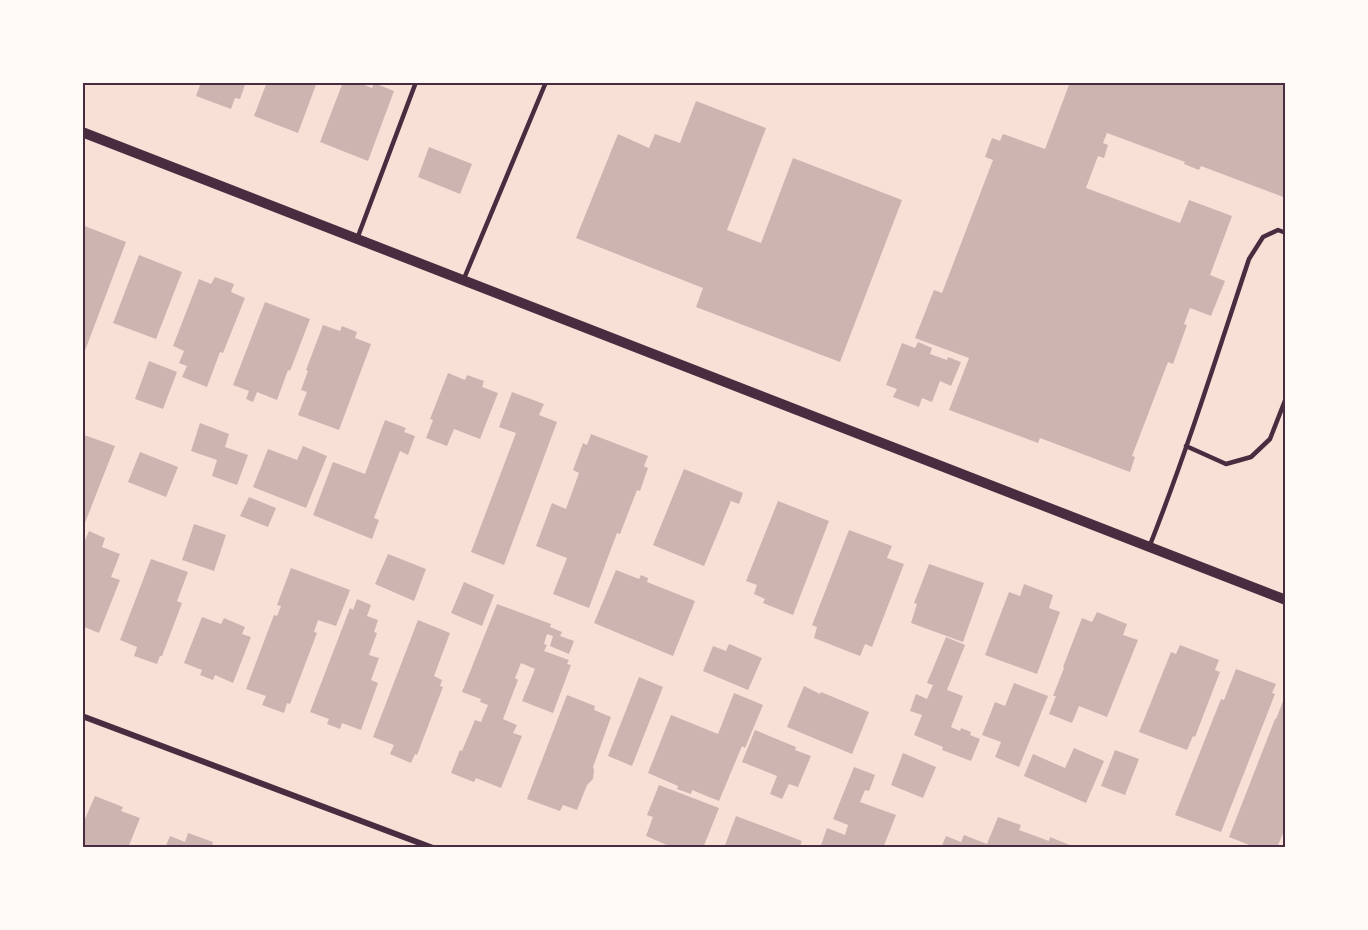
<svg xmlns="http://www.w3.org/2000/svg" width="1368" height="930" font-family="Montserrat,sans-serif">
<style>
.building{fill:#ccb4b1}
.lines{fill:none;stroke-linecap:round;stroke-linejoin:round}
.service{stroke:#4a2c40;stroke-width:4.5}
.minor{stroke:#4a2c40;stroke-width:6}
.tertiary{stroke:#4a2c40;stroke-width:10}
.neatline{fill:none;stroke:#4a2c40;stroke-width:2}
</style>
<rect width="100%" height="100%" fill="#f7e1d7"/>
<path class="building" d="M194 82H246L240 99 235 98 231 109 196 96 200 85Z
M267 82H317L298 133 254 116Z
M343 82H357L372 88 374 83 394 91 368 161 320 142Z
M1070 82H1286V198L1201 166 1199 170 1184 164 1185 162 1107 133 1103 143 1108 145 1104 158 1098 156 1086 188 1180 223 1189 200 1232 216 1210 275 1225 281 1211 316 1190 308 1184 324 1187 325 1173 364 1168 362 1132 456 1135 457 1130 472 1040 438 1038 443 949 410 969 358 915 338 934 290 942 293 993 160 985 157 992 138 1000 141 1003 134 1045 149Z
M696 101 766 128 727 230 761 243 793 158 902 200 840 362 696 307 703 288 576 238 618 134 649 148 655 134 680 143Z
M429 147 472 164 460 194 418 177Z
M82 225 126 242 83 356H82Z
M139 255 182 272 156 339 113 323Z
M215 277 234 284 231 292 245 298 223 353 220 352 207 387 182 377 187 366 179 363 184 351 173 346 199 279 211 284Z
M265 302 310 319 290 371 288 370 277 400 257 392 253 402 246 399 249 391 233 385Z
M323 325 340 331 342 326 357 332 355 338 371 344 339 430 298 415 307 392 301 390 308 371 306 370Z
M918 342 932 348 930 354 947 360 948 357 961 362 951 386 940 381 932 402 922 398 919 407 893 397 897 389 886 385 902 343 915 348Z
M149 361 177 372 163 409 135 399Z
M448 373 465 380 467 375 484 381 482 387 498 393 480 439 454 429 447 446 426 438 433 420 430 419Z
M512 392 544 404 539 415 557 422 504 565 471 552 516 433 499 427Z
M385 420 406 428 404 432 415 436 408 455 400 451 374 518 379 520 372 539 313 515 333 462 365 474Z
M200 423 229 434 225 447 248 455 237 485 212 476 217 460 191 451Z
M591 434 648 456 644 466 648 468 640 491 637 490 620 534 617 533 589 608 553 594 567 558 536 546 552 503 566 509 579 473 573 470 583 443 587 445Z
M84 435 115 446 83 528 82 439Z
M303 446 327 456 306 508 253 487 268 449 297 460Z
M140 452 178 467 166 497 128 482Z
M684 469 743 493 739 504 731 501 704 566 653 545Z
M249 497 276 508 268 527 240 516Z
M778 501 829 521 793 615 763 603 765 599 754 594 757 585 746 581Z
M194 524 226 535 214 571 182 560Z
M849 530 892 546 887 558 904 564 872 647 865 644 860 656 814 638 817 627 812 625Z
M89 531 105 538 102 547 120 554 111 577 120 580 99 633 82 626V547Z
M388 554 426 569 414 601 375 584Z
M151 559 188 572 177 601 182 603 162 656H160L157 664 134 656 137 647 120 640Z
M929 564 984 583 963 642 911 623 917 604 914 603Z
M291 568 350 590 336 626 318 620 314 632 317 633 290 704 287 703 284 713 262 705 266 696 246 689 274 615 277 616 281 606 277 605Z
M616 570 639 579 641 575 648 578 647 582 695 601 673 656 594 623Z
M464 582 494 595 482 626 451 613Z
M1024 584 1053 595 1049 608 1060 612 1037 674 985 655 1009 592 1020 596Z
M357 599 371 605 367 616 378 620 374 632 377 633 369 655 379 658 371 680 378 683 361 730 342 723 340 729 327 724 329 719 310 712 350 608 353 610Z
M497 604 551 624 550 627 562 632 560 636 574 641 569 654 550 646 553 636 547 634 544 644 547 645 544 651 569 660 567 664 571 665 553 713 522 701 535 669 521 663 515 678 518 680 503 719 517 725 513 733 522 736 501 788 476 778 474 782 451 773 460 750 462 751 475 720 481 722 488 705 480 702 481 699 462 692Z
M1097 612 1127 624 1123 635 1138 640 1107 717 1079 706 1072 723 1049 714 1056 696H1053L1064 668 1063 667 1082 618 1092 622Z
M202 617 221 624 224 618 245 627 242 634 251 637 233 683 215 675 213 680 200 675 202 670 184 663Z
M418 620 450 633 434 676 442 680 440 686 443 687 417 755 415 754 411 763 390 754 394 745 373 737Z
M946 637 965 645 947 690 963 696 951 727 960 731 961 728 971 732 970 735 980 739 971 761 942 750 943 747 914 735 922 715 910 711 916 694 927 699 933 685 927 683Z
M729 644 762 658 748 690 703 671 713 646 726 651Z
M1180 645 1219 660 1215 670 1220 672 1195 737 1193 736 1187 750 1139 732 1171 652 1176 654Z
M1236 669 1276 684 1272 693 1275 694 1221 832 1175 815 1221 699 1224 700Z
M639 677 663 687 632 766 608 756Z
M1014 683 1048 696 1019 767 995 757 1001 742 982 735 995 702 1005 706Z
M804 686 820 694 821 692 869 712 852 754 787 727Z
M734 693 763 705 745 748 742 746 719 801 692 790 691 794 677 789 678 786 648 773 671 715 718 734Z
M567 695 595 706 594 710 611 717 593 767 594 770 593 779 587 785 577 810 563 805 560 811 527 799Z
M1285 696 1286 826 1277 848H1257L1229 837 1275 719H1276Z
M755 730 796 747 795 750 811 756 798 787 789 784 782 799 770 794 777 776 742 762Z
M1074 748 1104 761 1086 803 1024 776 1033 754 1065 768Z
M1115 750 1139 759 1125 795 1101 786Z
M903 753 936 767 923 798 891 785Z
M854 767 875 775 869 791 865 790 860 802 896 815 883 848H820L827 828 845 835 848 825 833 819Z
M659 785 719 808 703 848H674L646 836 653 817 647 815Z
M95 796 123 807 121 811 140 818 128 848H82V826Z
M736 816 802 841 799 848H724Z
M998 817 1021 825 1019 830 1049 841 1050 837 1077 848H941L946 836 961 842 964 835 987 844Z
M188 833 213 842 211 848H165L170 836 185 842Z"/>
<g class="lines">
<path class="service" d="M357 239 416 82
M463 281 546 82
M1186 446 1226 464 1251 457 1270 439 1286 398
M1150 545C1187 451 1217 355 1249 259L1263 237 1278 230 1286 233"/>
<path class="minor" d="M82 716 433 848"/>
<path class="tertiary" d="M82 132 1286 600"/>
</g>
<rect width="1368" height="930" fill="none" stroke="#fffaf5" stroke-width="168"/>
<rect x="84" y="84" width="1200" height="762" class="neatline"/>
</svg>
